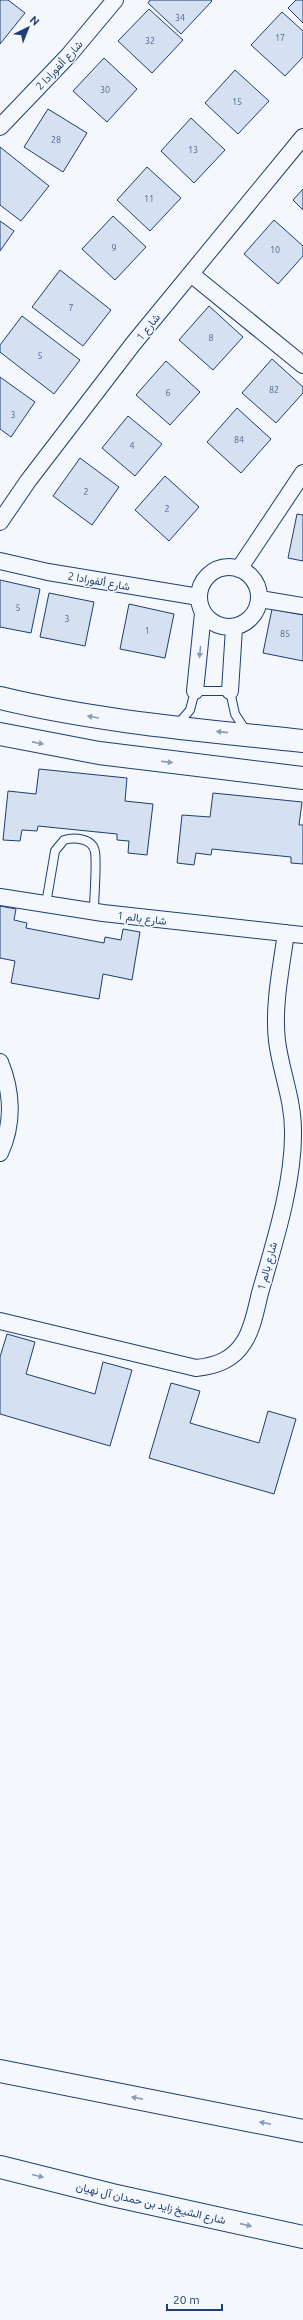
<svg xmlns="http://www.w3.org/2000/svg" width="303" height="2320" font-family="Ubuntu,Vazirmatn,sans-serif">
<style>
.building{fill:#d5e0f0;stroke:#1d3f73}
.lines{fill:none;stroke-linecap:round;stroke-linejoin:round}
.lane-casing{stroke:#1d3f73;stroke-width:10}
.street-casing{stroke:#1d3f73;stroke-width:18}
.secondary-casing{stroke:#1d3f73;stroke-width:24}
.primary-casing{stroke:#1d3f73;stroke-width:24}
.lane{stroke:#f4f7fb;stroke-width:8}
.street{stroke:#f4f7fb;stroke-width:16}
.secondary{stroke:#f4f7fb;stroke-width:22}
.primary{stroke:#f4f7fb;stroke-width:22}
.oneway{fill:#889bb7}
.labels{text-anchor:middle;stroke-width:3;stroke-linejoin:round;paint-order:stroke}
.number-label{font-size:9px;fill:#4b6792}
.street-label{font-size:11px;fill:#1d3f73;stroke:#f4f7fb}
</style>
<rect width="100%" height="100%" fill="#f4f7fb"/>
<path class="building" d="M0 0H8L25 13 0 44Z
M150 0H211L212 1 181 34 148 3Z
M296 0H303V23L288 8Z
M149 9 183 40 152 73 118 41Z
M282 12 303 31V57L285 76 251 45Z
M104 58 137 89 107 122 73 91Z
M235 70 269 101 238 134 205 103Z
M48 109 87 133 63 172 24 147Z
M191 118 225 150 194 183 161 151Z
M0 147 49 186 21 221 0 205Z
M147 167 181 198 150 231 117 200Z
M303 189V210L293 200Z
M113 216 146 247 115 280 82 249Z
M274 220 303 246V256L278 284 244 254Z
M0 221 14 231 0 251Z
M60 270 111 310 83 346 32 307Z
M209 306 243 337 213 370 179 340Z
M22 316 80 360 54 394 0 352V345Z
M272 359 303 387V393L276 423 242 393Z
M166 361 200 392 170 425 136 395Z
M0 377 35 402 11 437 0 429Z
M237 408 271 439 241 473 207 442Z
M128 416 162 444 135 476 102 448Z
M80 458 119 487 92 525 53 496Z
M165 476 199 507 169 541 135 510Z
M297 514 303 515V561L288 558Z
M0 580 40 589 31 633 0 627Z
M49 593 94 602 85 646 40 637Z
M129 604 174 614 165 658 120 649Z
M272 609 303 615V661L263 653Z
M39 769 127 778 125 801 153 804 147 855 128 853 129 841 117 840V834L38 826 37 831 22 830 20 841 3 840 8 791 36 794Z
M213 793 302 802 299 825H303V864L291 863V857L212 849 211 855 196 853 194 865 177 863 182 815 210 817Z
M0 906 16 909 14 920 27 923 26 928 104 943 105 937 121 940 123 929 140 932 132 980 103 974 99 999 11 983 15 961 0 958Z
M7 1334 35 1342 26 1374 95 1394 103 1362 132 1370 110 1446 0 1414V1357Z
M171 1383 200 1391 190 1423 259 1443 268 1411 296 1419 274 1494 149 1458Z"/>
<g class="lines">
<g class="lane-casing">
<path id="lane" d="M177 725 190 710 195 691H230L235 714 246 731
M46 904 55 851 64 840C74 837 93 838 95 852 97 865 94 896 94 911"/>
</g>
<g class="street-casing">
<path id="street" d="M0 127 69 55 115 0
M191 274 303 365
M0 522 28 481 133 344 303 137
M0 561 48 572 199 597
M199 597a30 30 0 1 1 60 0a30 30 0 1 1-60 0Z
M239 569 303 473
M260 599 303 606
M195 691 203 613
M230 691 234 628
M0 897 103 913 303 935
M0 1062C12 1091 14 1123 0 1153
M0 1321 196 1368C216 1366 233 1360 244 1342 253 1328 256 1309 260 1293 274 1244 294 1182 293 1131 293 1099 281 1072 277 1041 273 1006 281 969 286 933"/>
</g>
<g class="secondary-casing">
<path id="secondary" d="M0 698C99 722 201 730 303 741
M0 734 99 753 303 778"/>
</g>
<g class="primary-casing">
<path id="primary" d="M0 2071 303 2131
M0 2167 112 2195 303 2237"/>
</g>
<use href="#lane" class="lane"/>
<use href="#street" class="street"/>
<use href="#secondary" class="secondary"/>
<use href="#primary" class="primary"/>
</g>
<defs><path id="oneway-solid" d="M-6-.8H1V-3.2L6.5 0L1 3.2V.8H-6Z"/></defs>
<g class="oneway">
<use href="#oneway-solid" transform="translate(200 652) rotate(96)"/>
<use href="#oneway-solid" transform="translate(93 717) rotate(-170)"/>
<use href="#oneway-solid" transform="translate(222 732) rotate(-174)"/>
<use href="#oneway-solid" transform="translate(38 743) rotate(11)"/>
<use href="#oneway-solid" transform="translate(167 762) rotate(7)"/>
<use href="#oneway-solid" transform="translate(137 2098) rotate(-169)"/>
<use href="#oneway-solid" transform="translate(265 2123) rotate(-169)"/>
<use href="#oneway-solid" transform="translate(38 2176) rotate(14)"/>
<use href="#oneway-solid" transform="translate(246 2225) rotate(13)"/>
</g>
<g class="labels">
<g class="number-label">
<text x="180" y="21">34</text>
<text x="280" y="41">17</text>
<text x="150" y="44">32</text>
<text x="105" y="93">30</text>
<text x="237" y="105">15</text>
<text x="56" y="143">28</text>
<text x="193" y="153">13</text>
<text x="149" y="202">11</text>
<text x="114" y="251">9</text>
<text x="275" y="253">10</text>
<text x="71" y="311">7</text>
<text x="211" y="341">8</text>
<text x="40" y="359">5</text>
<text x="274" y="393">82</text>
<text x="168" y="396">6</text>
<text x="13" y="418">3</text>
<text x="239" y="443">84</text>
<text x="132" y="449">4</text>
<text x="86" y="495">2</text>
<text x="167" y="512">2</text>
<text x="18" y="611">5</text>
<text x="67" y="622">3</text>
<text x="147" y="634">1</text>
<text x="285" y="637">85</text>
</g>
<g class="street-label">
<text transform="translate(59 65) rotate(-47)" y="4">شارع ألفورادا 2</text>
<text transform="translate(148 327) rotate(-51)" y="4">شارع 1</text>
<text transform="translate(99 581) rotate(10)" y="4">شارع ألفورادا 2</text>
<text transform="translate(142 918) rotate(7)" y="4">شارع بالم 1</text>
<text transform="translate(267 1266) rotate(-75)" y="4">شارع بالم 1</text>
<text transform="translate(151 2203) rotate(13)" y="4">شارع الشيخ زايد بن حمدان آل نهيان</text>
</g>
</g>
<g transform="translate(28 28) rotate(43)" stroke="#f4f7fb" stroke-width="3" paint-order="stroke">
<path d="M0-3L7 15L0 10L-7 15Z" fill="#1d3f73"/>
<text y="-6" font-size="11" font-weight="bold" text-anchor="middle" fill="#1d3f73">N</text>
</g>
<path d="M167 2304v6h55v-6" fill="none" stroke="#1d3f73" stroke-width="2"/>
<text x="173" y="2304" font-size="12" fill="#1d3f73" stroke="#f4f7fb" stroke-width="3" paint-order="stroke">20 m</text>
</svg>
